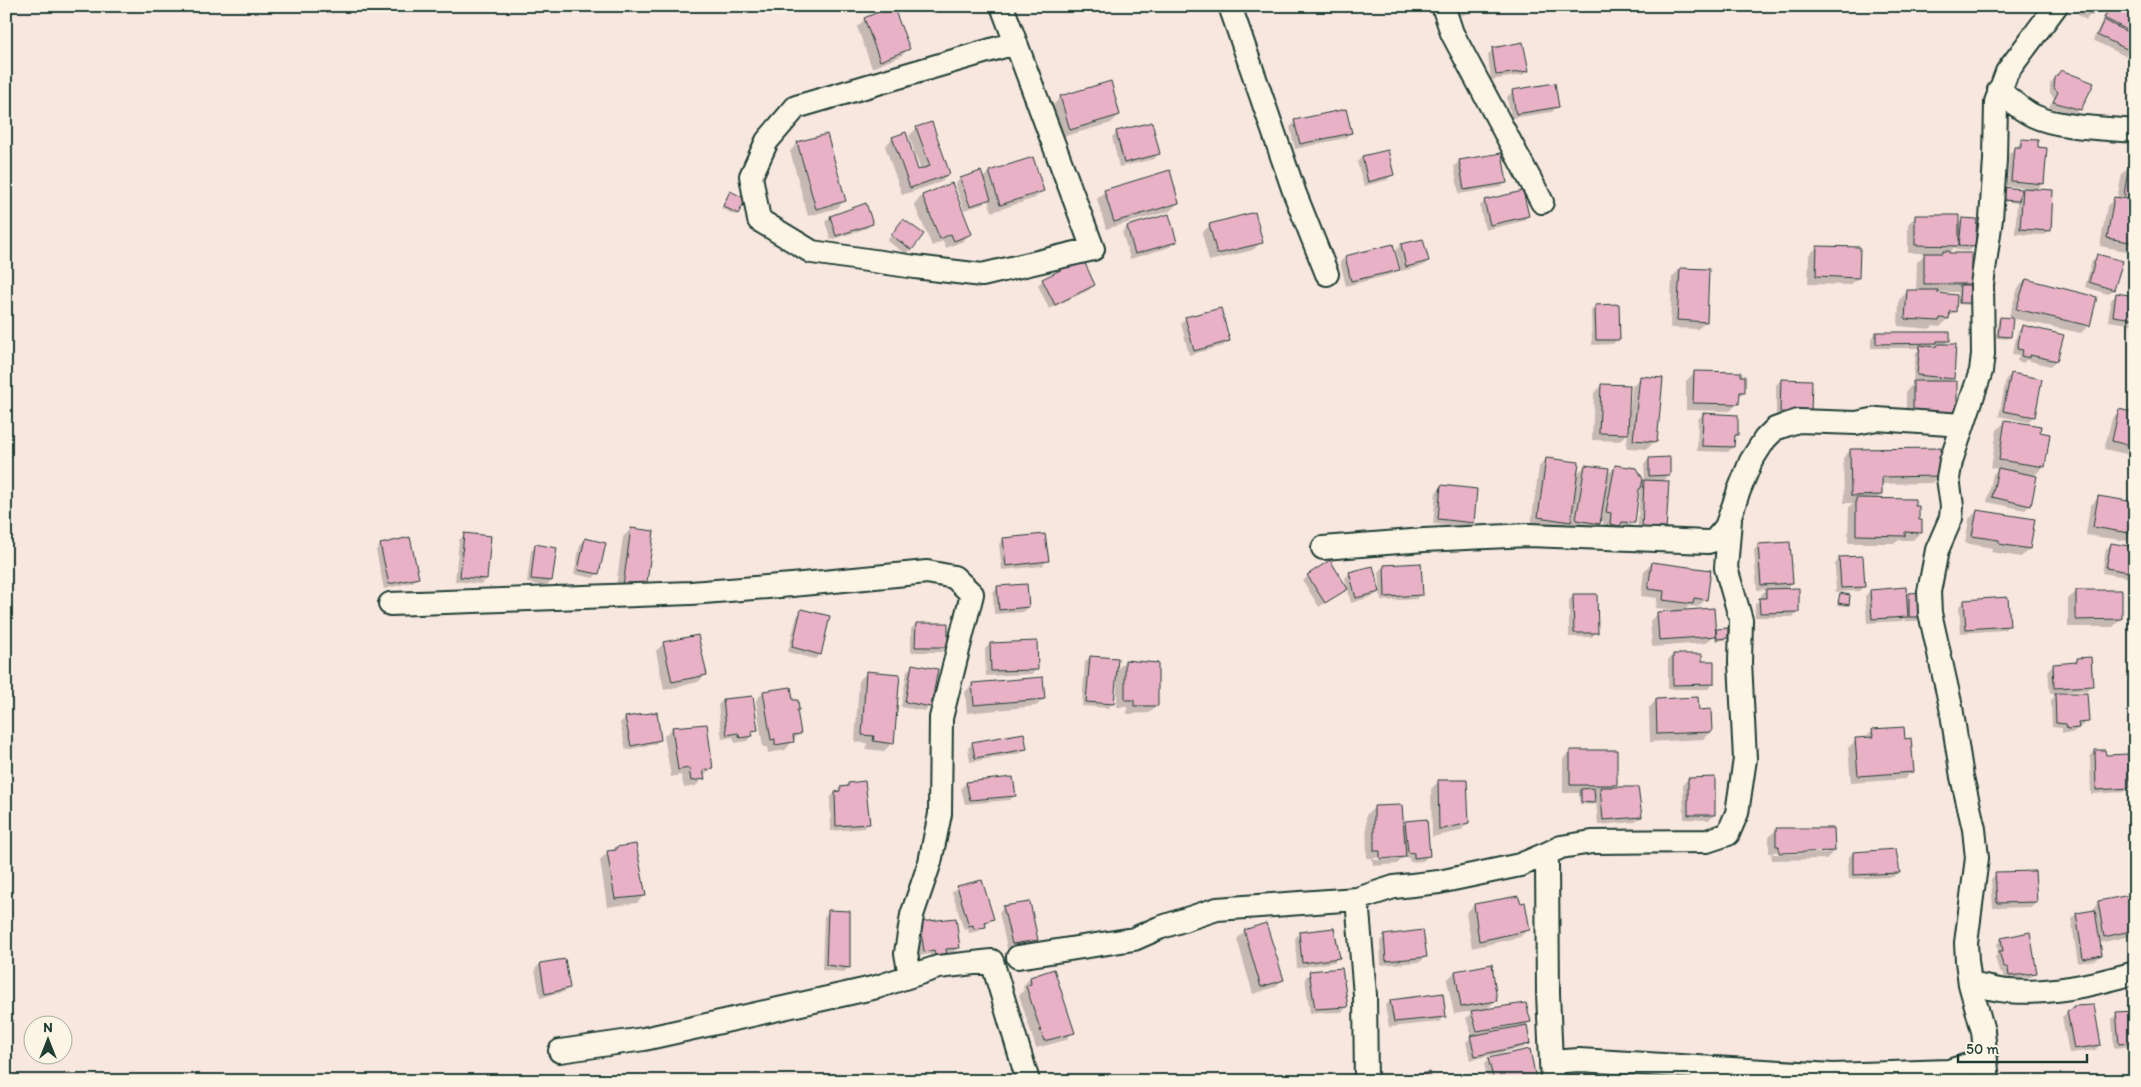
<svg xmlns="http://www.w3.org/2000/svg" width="2141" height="1087" font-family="Itim,sans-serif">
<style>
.shadow{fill:#0003;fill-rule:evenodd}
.building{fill:#e8b1c6;stroke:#1f3d34}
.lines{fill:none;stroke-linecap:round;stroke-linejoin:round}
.minor-casing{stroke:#1f3d34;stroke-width:26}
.minor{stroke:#fcf5e5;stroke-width:22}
</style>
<rect width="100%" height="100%" fill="#f8e7df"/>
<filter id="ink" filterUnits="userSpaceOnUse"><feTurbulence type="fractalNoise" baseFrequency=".02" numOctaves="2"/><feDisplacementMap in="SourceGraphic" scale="10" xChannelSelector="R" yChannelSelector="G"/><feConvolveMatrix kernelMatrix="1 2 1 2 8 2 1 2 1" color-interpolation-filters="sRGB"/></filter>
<g filter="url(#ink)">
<path class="shadow" d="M1456 6H1497L1458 16Z
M2083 6H2096L2086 20 2078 15Z
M2109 6H2135V43L2125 56 2093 40Z
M865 19 908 49 901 56 872 68 857 27Z
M1493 49 1528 70 1523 75 1491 80 1488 55Z
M2061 71 2080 109 2075 114 2049 107 2054 98 2050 93V84Z
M1512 92 1557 107 1552 112 1511 118 1507 97Z
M1061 97 1119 115 1111 123 1062 137 1053 105Z
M1295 122 1350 133 1345 138 1295 149 1290 127Z
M917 128 948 174 941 182 902 195 885 146 893 138 918 172 921 171 909 136Z
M1117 132 1159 153 1154 159 1119 167 1112 137Z
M2022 140 2043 183 2036 190 2049 230 2044 235 2015 234 2017 203 2001 201 2002 191 2019 193 2025 187 2007 186 2009 153 2016 148Z
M798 143 845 200 837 208 808 216 790 151Z
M1362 157 1392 175 1387 180 1364 186 1357 162Z
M1032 158 1043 190 1035 198 992 212 988 200 984 204 964 210 955 184 960 179 980 172 982 179 989 172Z
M1460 161 1506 182 1501 187 1459 194 1454 166Z
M2129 166 2135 167V248L2131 252 2100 246 2107 206 2115 198 2117 199 2122 174Z
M951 184 971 233 963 241 946 248 943 241 932 246 914 204 922 196Z
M1105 191 1178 203 1170 211 1106 229 1097 199Z
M730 193 737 213 735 215 721 208Z
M1485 201 1528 216 1523 221 1485 230 1480 206Z
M865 205 872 223 867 228 831 240 825 222 830 217Z
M1168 215 1175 242 1170 247 1130 259 1122 232 1127 227Z
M1916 216 1958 224 1962 220 1974 246 1969 251 1955 250V247L1948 254 1971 284 1968 286 1972 302 1970 305 1958 304V292H1936L1955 311 1940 327 1933 326 1930 329 1898 326 1899 300 1907 292H1916L1917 262 1926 253H1908V224Z
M1210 225 1261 242 1253 250 1209 261 1202 233Z
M898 226 922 235 906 254 887 241Z
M1422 240 1428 261 1423 266 1401 271 1396 250 1401 245Z
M1817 247 1858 278 1850 285 1808 284 1809 255Z
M2097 256 2113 289 2108 294 2085 287 2092 261Z
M1345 257 1398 269 1393 274 1346 286 1340 262Z
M2135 267V289L2129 288Z
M1680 269 1706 321 1698 329 1670 328 1672 277Z
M1043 280 1094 285 1089 290 1049 309 1038 285Z
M2026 280 2089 325 2081 333 2011 318 2010 337 2007 339 1996 338 1998 320 2000 318 2008 319 2018 288Z
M2116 295 2135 297V325L2108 321 2111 300Z
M1596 306 1618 339 1613 344 1592 345 1591 311Z
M1186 318 1229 341 1223 346 1189 355 1181 323Z
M2023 326 2056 361 2051 366 2026 360 2023 363 2017 361 2019 355 2012 354 2018 331Z
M2134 329H2135V349L2131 348Z
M1876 334 1949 340 1944 345 1953 378 1906 424V391L1914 383H1920V381L1913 380 1916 352 1920 348H1871V339ZM1939 345 1936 348 1927 347V346Z
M1694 373 1744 392 1738 397V403L1730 411 1686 410V381Z
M2011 374 2041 380 2033 417 2028 422 1999 416 2006 379Z
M1640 378 1655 441 1647 449 1626 448 1628 433 1619 441 1592 440 1594 393 1602 385 1630 410 1632 386Z
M1781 380 1809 412 1776 417V385Z
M2119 411 2135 414V456L2104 449 2112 419Z
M1703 414 1737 435 1733 438V447L1728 452 1697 451 1698 419Z
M2005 422 2039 433 2043 467 2033 477 2030 505 2025 510 1987 502 1993 474 1999 469 1991 468 1997 430Z
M1851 450 1940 475 1932 483 1881 484V495L1876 500 1914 508 1921 532 1913 540H1899L1895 543H1848L1849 507 1853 503H1844L1843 458Z
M1546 459 1576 475 1585 466 1606 476 1615 467 1640 485 1645 481 1644 464 1649 459 1669 474 1662 482 1665 530 1637 534 1640 488H1637L1634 523 1626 531 1603 532V521L1599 520V524L1591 531 1568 528 1570 521 1562 529 1531 525 1539 467Z
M1441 487 1473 522 1468 528 1433 524 1436 492Z
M2098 498 2135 503V542L2086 535 2090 506Z
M1977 511 2029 549 2021 557 1991 552 1992 548 1965 543 1969 519Z
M631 529 645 588 615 593 623 537Z
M464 535 486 579 481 584 455 581 459 540Z
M1004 539 1047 561 1042 566 1002 570 999 544Z
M585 540 598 573 593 578 574 574 580 545Z
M2111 544 2135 548V574L2131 578 2102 573 2106 549Z
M381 545 418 577 413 582 384 589 376 550Z
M1759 545 1792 583 1785 589 1798 611 1793 617H1755V604L1761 599V595L1767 589 1757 590 1754 550Z
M536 546 551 581 546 586 527 583 531 551Z
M1840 559 1864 586 1859 591 1836 592 1835 564Z
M1652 563 1706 599 1698 607 1689 606 1684 611 1714 633 1717 630 1727 638 1725 640 1715 641V635L1706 643 1652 647 1650 621 1658 613 1677 610 1656 608 1657 598 1641 596 1644 571Z
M1384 566 1421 594 1416 599 1381 601 1379 571Z
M1350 573 1379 591 1374 596 1351 603 1345 578Z
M1308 576 1346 589 1319 607 1303 581Z
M998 587 1028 607 1023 612 994 614 993 593Z
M1870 591 1906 597 1909 594 1922 616 1917 621H1905V618L1902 621 1867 623 1865 596Z
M2076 592 2121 619 2113 627H2068V599Z
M1574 595 1597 632 1592 637H1569V600Z
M1840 595 1848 604 1846 606 1837 605Z
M1965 601 2009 625 2004 630 1961 633 1959 606Z
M802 611 820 654 815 659 788 652 797 616Z
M916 624 947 647 942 652H911V629Z
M664 643 705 675 698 682 664 690 656 651Z
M990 644 1037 669 1032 674 986 676 985 649Z
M1673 655 1701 662 1713 684 1708 689H1668V660Z
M1090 657 1116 671 1125 661 1157 705 1149 713 1127 714V707H1117V676H1115L1113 703 1108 708 1082 706 1085 662Z
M2078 659 2092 685 2087 690 2050 693 2048 670 2053 665 2073 663Z
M912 666 930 706 925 711 901 707 907 671Z
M867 673 892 743 884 751 866 749 867 743 855 742 859 680Z
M973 684 1044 699 1036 706 967 713 965 692Z
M764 692 792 702 799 734 785 750 768 753 767 747H763L756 700Z
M2058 693 2087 722 2072 733H2062V728L2052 727 2051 700Z
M752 697 757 729 747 741 735 743 733 737 722 739 718 705 723 700Z
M1656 700 1698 711 1711 731 1703 739 1650 742 1649 708Z
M625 718 660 739 655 744 626 750 620 723Z
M672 729 711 768 696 786 684 788 681 775 671 777 664 736Z
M1873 730 1904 740 1912 771 1905 779 1851 783 1848 748 1856 740 1865 738Z
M973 743 1026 748 1021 753 970 762 968 748Z
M1570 751 1615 785 1612 788 1640 817 1635 822 1598 825 1596 801 1592 805 1580 804 1579 793H1563V759Z
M2095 751 2105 757 2129 787 2124 792 2091 794 2090 757Z
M1012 779 1015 795 1010 800 965 804 961 788 966 783Z
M1688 779 1714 815 1709 820 1684 819 1683 784Z
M1439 781 1468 823 1460 831 1432 837 1431 789Z
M849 784 869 823 864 828 831 831 830 798 840 788H845Z
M1374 808 1402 826 1406 823 1428 856 1423 861 1410 862 1409 858 1404 857 1397 864 1373 866 1372 858H1367L1366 815ZM1398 856V859L1374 860V858Z
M1777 829 1834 851 1826 859 1772 860 1771 853H1769V837ZM1827 850V853L1773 854V852Z
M616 848 644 895 637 903 607 907 600 860 608 852Z
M1853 853 1898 872 1893 877 1849 879 1848 858Z
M1996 874 2036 902 2031 907 1993 908 1991 879Z
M957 887 993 919 984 925 979 931 969 933 968 929 964 930 952 892Z
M2135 896V935L2099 943 2101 955 2096 960 2078 963 2071 919 2076 914 2091 912 2099 902Z
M1474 905H1520L1528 929 1520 937 1472 948 1466 913Z
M1004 907 1037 939 1032 944 1007 948 999 912Z
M829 912 849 967 844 972 822 970 824 917Z
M920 923 959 947 954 952 945 953V955L930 960V954L919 956 915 928Z
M1245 931 1283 979 1275 987 1253 994 1237 939Z
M1300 933 1339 957 1334 962 1297 968 1295 938Z
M1385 936 1425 957 1420 962 1381 965 1380 941Z
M2002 939 2036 972 2031 977 2004 981 2003 973 1999 971 1995 957 1998 954 1997 944Z
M540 964 569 987 564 992 540 998 535 969Z
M1455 972 1496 1000 1486 1010 1529 1022 1526 1025 1528 1043 1523 1048 1470 1060 1466 1042 1472 1037 1466 1018 1473 1011 1454 1014 1447 980Z
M1310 973 1347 1007 1342 1012 1310 1013 1305 978Z
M1030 978 1073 1032 1066 1040 1036 1048 1019 995 1024 990 1023 986Z
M1442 995 1444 1017 1439 1022 1389 1027 1385 1006 1390 1001Z
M2073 1007 2100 1045 2095 1050 2069 1053 2062 1017Z
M2135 1013V1046L2114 1048 2112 1019 2117 1014Z
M1489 1059 1535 1079 1533 1081H1488L1484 1064Z"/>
<path class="building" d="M893 6 910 49 880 61 864 18Z
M2085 6H2098L2092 15 2083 10Z
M2110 6H2135V34L2104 18Z
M2104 20 2135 36V44L2131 51 2097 35Z
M1523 42 1529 71 1496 75 1492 48Z
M2061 70 2094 83 2081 110 2053 102 2058 92 2054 88 2055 78Z
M1111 81 1120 115 1070 130 1060 96Z
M1555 83 1559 107 1516 114 1512 90Z
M1346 109 1352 133 1300 144 1294 120Z
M932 122 950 174 910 188 892 137 906 132 918 170 930 166 916 127Z
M1152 122 1160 154 1124 163 1116 131Z
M827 134 846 201 816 209 797 142Z
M2021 139 2038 140V147L2047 148 2044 184 2011 181 2014 147H2021Z
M1388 150 1394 175 1368 182 1362 156Z
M1502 153 1507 183 1464 190 1459 160Z
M1033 157 1044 191 1000 205 989 171Z
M2129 165 2135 166V197L2124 195Z
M1170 170 1179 203 1114 222 1104 190Z
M981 171 991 199 970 206 960 178Z
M952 183 972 234 954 241 951 234 940 239 922 195Z
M2003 187 2021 189 2019 201 2002 200Z
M2023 188 2053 190 2051 231 2020 229Z
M730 191 746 199 738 214 723 206Z
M1523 191 1529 216 1490 225 1484 200Z
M2114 197 2135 200V243L2107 238Z
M866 203 873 224 836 236 830 216Z
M1255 212 1263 243 1217 254 1209 224Z
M1169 214 1177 242 1135 254 1127 226Z
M1915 215H1959V246L1915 245Z
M1962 218 1977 219 1975 247 1959 246Z
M903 219 924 234 912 250 891 235Z
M1423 239 1429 261 1406 267 1401 244Z
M1393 244 1400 270 1351 281 1345 256Z
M1817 246 1860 247 1859 278 1816 276Z
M1943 251H1949V253H1972V284H1924V253H1943Z
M2097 254 2123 261 2114 290 2089 282Z
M1083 259 1095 285 1055 305 1042 279Z
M1680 268 1709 269 1707 322 1677 320Z
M2026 279 2097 297 2090 326 2016 309Z
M1960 285H1974V303H1959Z
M1907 290H1938V293L1957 295 1956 312 1950 311 1949 319 1940 318 1939 321 1905 319Z
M2116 293 2135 296V319L2113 316Z
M1619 304 1620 340H1596L1595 305Z
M1221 308 1230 341 1194 351 1185 317Z
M2000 317 2013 318 2011 337 1998 336Z
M2022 325 2064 335 2057 361 2030 355V358L2021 356 2023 350 2017 349Z
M1876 332H1950V341H1937V343L1876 344Z
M1939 344H1956L1954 379 1917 375 1920 345 1935 347Z
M1694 371 1741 372V376H1745V392H1740L1739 404 1693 403Z
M2011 373 2042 379 2035 417 2003 411Z
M1640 376 1663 378 1657 442 1633 440Z
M1781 379 1812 380 1811 413 1780 412Z
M1913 381H1957V417H1913Z
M1601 384 1630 385 1628 434 1599 433Z
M2119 409 2135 413V447L2112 441Z
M1703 413 1738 415V435H1735L1734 447 1702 446Z
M2005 420 2041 426 2040 432 2050 434 2045 467 1999 460Z
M1941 448V476L1882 477V495L1851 496 1850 449Z
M1670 457V475L1649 476V458Z
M1546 458 1579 462 1571 522 1538 517Z
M1585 465 1609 468 1600 524 1576 520Z
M1615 465 1637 468 1643 479 1641 488 1639 489 1635 523 1622 522 1620 526 1610 524 1611 513 1606 512Z
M1998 468 2037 476 2031 506 1992 497Z
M1644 480 1669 481 1666 531 1642 530Z
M1441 485 1477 489 1474 523 1438 519Z
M2098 496 2135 502V534L2093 527Z
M1856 498 1915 499V506H1919V520H1922V533L1905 532V536L1856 535Z
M1977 510 2035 519 2030 549 1999 544V540L1972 536Z
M631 528 654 531 646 589 623 586Z
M464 533 491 536 487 579 460 577Z
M1045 534 1049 561 1006 566 1003 538Z
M410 537 419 578 389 584 380 544Z
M585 538 606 543 599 574 578 570Z
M1790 542 1793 583 1761 585 1758 544Z
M2111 543 2135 547V573L2106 568Z
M535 544 557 548 552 581 531 579Z
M1863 556 1865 587 1841 588 1839 557Z
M1330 560 1348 589 1325 603 1307 575Z
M1652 562 1711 570 1707 600 1694 598 1693 604 1663 600 1664 591 1648 589Z
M1421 563 1423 595 1385 597 1384 565Z
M1373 566 1380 592 1356 598 1349 572Z
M1027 584 1029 607 999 610 997 586Z
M1906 587 1908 617 1872 619 1870 590Z
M1799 588V612L1760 613 1759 598H1766V589Z
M2076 590H2122V619L2076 620Z
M1923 592V617H1909V593Z
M1840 593 1850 595 1849 605 1838 603Z
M1573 594H1597L1598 633H1574Z
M2008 597 2010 626 1966 629 1964 600Z
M1714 608 1716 636 1659 640 1657 612Z
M801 609 830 616 821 655 792 647Z
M916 623H948V647H915Z
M1728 628V638L1717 639 1716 629Z
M698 635 707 675 672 682 663 642Z
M1037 641 1038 670 991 671 990 643Z
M1673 654H1702V661H1714V684L1673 685Z
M1090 656 1118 658 1114 704 1086 702Z
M2091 657 2093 686 2054 688 2053 664 2077 662V658Z
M1125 660 1158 663V706H1134V700H1125Z
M912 664 938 669 931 707 905 702Z
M866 671 900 674 894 744 873 741 874 736 862 735Z
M1043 677 1045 699 974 705 972 683Z
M791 687 793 700H798L799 710H797L801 734 793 735 794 742 775 745V739L771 740 763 691Z
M2055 693H2087L2089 722 2078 723 2079 728 2067 729 2066 724 2056 723Z
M753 696 758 730 751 731 753 736 740 738 738 733 727 735 723 699Z
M1698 697 1699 710 1711 709 1712 732 1657 734 1656 699Z
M657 712 661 740 631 746 625 717Z
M707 724 713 769 703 771 705 779 691 781 689 768 678 770 672 727Z
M1904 727 1905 739 1911 738 1914 772 1858 776 1855 738 1873 737 1872 729Z
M1024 733 1027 749 975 758 972 742Z
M1570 750H1617V785H1570Z
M2095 750H2105L2106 755 2128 754 2130 788 2096 790Z
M1013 777 1016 796 970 800 966 782Z
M1715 777V815H1688V778Z
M1438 780H1467L1469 823 1439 830Z
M865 781 870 824 836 826 835 792 840 791V787L848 786V783Z
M1600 787H1638L1642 817 1603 820Z
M1594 788 1595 803 1581 802V789Z
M1402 805 1406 857 1380 859V851H1374V806Z
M1427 819 1430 856 1414 858V853L1408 852 1405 821Z
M1776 828H1834L1835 851 1779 853V846H1776Z
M636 844 646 896 615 899 607 851 616 850V847Z
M1896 849 1900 873 1853 875V852Z
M2035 871 2037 902 1997 903 1995 872Z
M982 880 994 919 985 922 986 927 974 929 973 925 969 926 957 886Z
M2135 894V930L2104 937 2098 901Z
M1518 896 1521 903 1525 902 1530 930 1479 941 1474 904Z
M1030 902 1038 940 1012 944 1003 906Z
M828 910 850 911V968L826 965Z
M2095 910 2102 955 2083 959 2076 913Z
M956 918 960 948 946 949 947 955H935L934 950 924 952 920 922Z
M1266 923 1284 980 1261 987 1244 930Z
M1334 928 1340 958 1302 963 1299 932Z
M1423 930 1427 957 1386 961 1384 935Z
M2030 932 2037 973 2009 976 2008 968 2003 966 1999 951H2003L2001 938Z
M565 959 570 988 545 994 540 963Z
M1492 964 1497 1001 1461 1007 1455 971Z
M1342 968 1348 1007 1315 1009 1309 971Z
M1054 969 1075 1033 1044 1041 1026 986 1031 984 1030 977Z
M1443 993 1446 1017 1394 1022 1390 1000Z
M1526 1003 1531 1022 1477 1031 1471 1011Z
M2094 1005 2101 1045 2074 1049 2067 1011 2073 1009V1006Z
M2135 1011V1042L2119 1044 2116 1012Z
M1527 1025 1530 1044 1475 1056 1470 1036Z
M1530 1049 1536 1079 1494 1081 1488 1058Z
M1429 1072 1431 1081 1398 1080Z"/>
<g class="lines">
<g class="minor-casing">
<path id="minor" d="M1002 6 1093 249 982 275 915 267 812 252 759 220 751 176 767 141 796 107 1015 43
M1230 6 1295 194 1327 274
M1443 6 1452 33 1542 202
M1999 90C2010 100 2021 110 2034 116 2059 128 2106 128 2135 131
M1323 548 1424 540 1529 535 1708 542 1715 540 1726 527 1738 493 1751 461 1765 439 1775 429 1786 425 1798 421 1856 423 1877 419 1962 425
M390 604 691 593 792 585 927 572 954 577 972 594 941 718 940 814 930 862 912 915 906 953 910 976
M1546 854 1561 847 1592 842 1707 841 1728 834 1737 813 1745 759 1740 662 1741 620 1726 568 1730 520
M1357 899 1365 995 1366 1081
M1018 957 1134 939 1159 928 1217 909 1357 899 1394 887 1439 882 1520 865 1546 854 1547 864 1548 993 1551 1062
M1970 984C1983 986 1996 990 2008 991 2051 995 2094 984 2135 973
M560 1051 644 1039 877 987 938 967 992 961 1028 1081
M1552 1081 1551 1062 1579 1060 1833 1075 1949 1071 1971 1064 1985 1050
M1988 1081 1983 1031 1970 984 1967 961 1966 943 1977 858 1974 829 1962 777 1951 707 1930 613 1929 592 1937 550 1951 518 1952 506 1948 478 1951 461 1981 371 1983 354 1982 285 1991 219 1995 160 1996 102 2007 72 2056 6"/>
</g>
<use href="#minor" class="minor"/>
</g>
</g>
<rect width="2141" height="1087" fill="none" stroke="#fcf5e5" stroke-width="25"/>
<rect x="12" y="12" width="2116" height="1062" fill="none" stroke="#1f3d34" stroke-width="2" filter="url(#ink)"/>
<g transform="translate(48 1040)"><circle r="24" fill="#fcf5e5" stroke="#a4ab9e"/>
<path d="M0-4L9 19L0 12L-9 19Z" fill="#1f3d34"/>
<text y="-8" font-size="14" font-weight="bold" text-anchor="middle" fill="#1f3d34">N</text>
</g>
<path d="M1958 1054v8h129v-8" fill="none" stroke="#1f3d34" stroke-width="2.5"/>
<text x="1966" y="1054" font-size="15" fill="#1f3d34" stroke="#fcf5e5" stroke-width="4" paint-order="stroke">50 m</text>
</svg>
